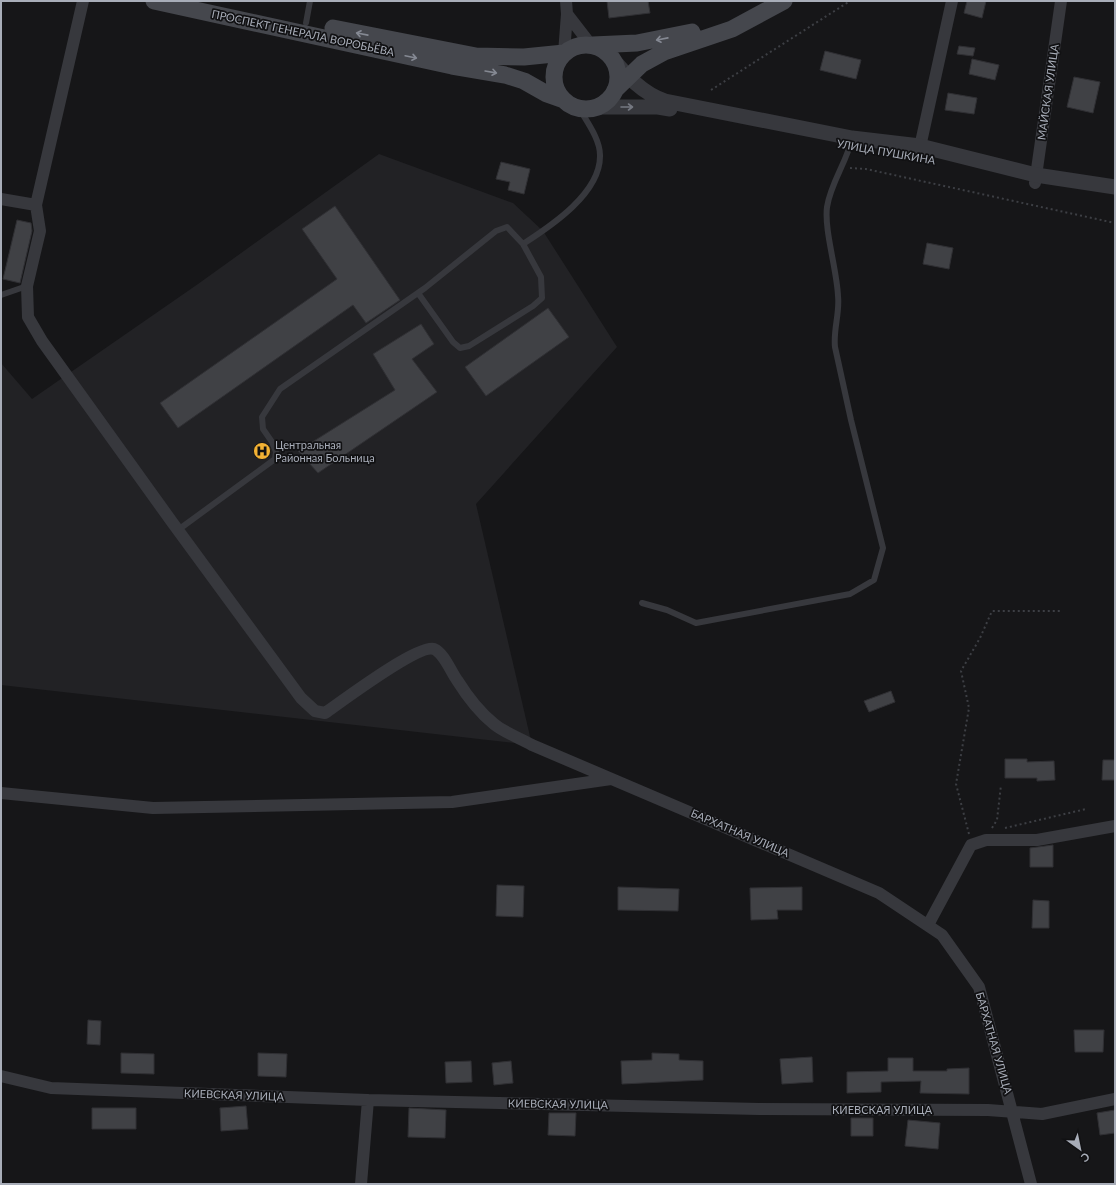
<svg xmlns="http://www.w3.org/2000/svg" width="1116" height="1185" font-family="Lato,sans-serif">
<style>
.built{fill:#222225}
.building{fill:#404145;stroke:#303034}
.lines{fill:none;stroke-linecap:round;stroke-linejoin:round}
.path{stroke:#3d3f44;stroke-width:2;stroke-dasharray:2 3;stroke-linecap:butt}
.service{stroke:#37383d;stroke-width:6}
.minor{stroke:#37383d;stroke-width:12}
.tertiary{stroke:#37383d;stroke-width:15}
.secondary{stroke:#45474d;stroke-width:17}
.oneway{stroke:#858993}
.oneway2{stroke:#757881}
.labels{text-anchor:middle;stroke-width:3.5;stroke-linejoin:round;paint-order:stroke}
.street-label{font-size:11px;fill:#a8adb8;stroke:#111113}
.poi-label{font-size:11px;fill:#a8adb8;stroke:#111113;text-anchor:start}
</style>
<rect width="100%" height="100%" fill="#161618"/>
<path class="built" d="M379 154 513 203 543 231 617 347 476 504 532 745 1 685V363L32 399 198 284Z"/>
<path class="building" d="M607 1H648L650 13 609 18Z
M967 1H986L982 18 964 13Z
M959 46 975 48 973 56 957 54Z
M825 51 861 60 856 79 820 70Z
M972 59 999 65 995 80 969 74Z
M1074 77 1100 82 1093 113 1067 107Z
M948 93 977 98 974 114 945 110Z
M501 162 530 169 524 194 508 190 510 182 496 179Z
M335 206 400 300 366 323 353 305 178 428 160 403 337 279 302 229Z
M17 220 31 223 32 231 20 283 3 279Z
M927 243 953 248 949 269 923 264Z
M548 308 569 337 486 396 465 367Z
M421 324 434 344 412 359 437 392 318 473 298 451 395 390 373 354Z
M891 691 895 702 869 712 864 701Z
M1005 759H1027V762L1054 761 1055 780 1037 781V778H1005Z
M1103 760H1115V780H1102Z
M1053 845V867H1030V848Z
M497 885 524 886 523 917 496 916Z
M618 887 679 889 678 911 618 910Z
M802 887V910H777L778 919 751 920 750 888Z
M1033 900 1049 901V928H1032Z
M88 1020 101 1021 100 1045 87 1044Z
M1074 1030H1104L1103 1052H1075Z
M121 1053 154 1054V1074L121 1073Z
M258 1053 287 1054 286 1077 258 1076Z
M652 1053 679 1054V1060L703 1061V1080L622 1084 621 1061 652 1060Z
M812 1057 813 1082 782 1084 780 1059Z
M888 1058H913V1071H947V1069L969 1068V1094L920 1093 921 1081 881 1082V1092L847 1093V1072L888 1071Z
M471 1061 472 1082 446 1083 445 1062Z
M511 1061 513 1083 494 1085 492 1063Z
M246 1106 248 1129 221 1131 220 1108Z
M92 1108H136V1129H92Z
M409 1108 446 1110 445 1138 408 1137Z
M1115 1110V1133L1100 1135 1097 1113Z
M549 1113H576L575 1136 548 1135Z
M851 1118H873V1136H851Z
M908 1120 940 1123 938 1149 905 1146Z"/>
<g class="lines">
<path class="path" d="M711 90 850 1
M850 168 866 169 1115 223
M992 828 997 820 1001 785
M1005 828 1086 809
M969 834 956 784 969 708 961 671 980 638 992 611H1062"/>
<path class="service" d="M306 23 310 1
M418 293 453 342 460 348 469 346 533 306 542 298 541 277 523 244
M1 295 27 286
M178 530 275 459 276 452 272 442 263 429 262 417 280 389 425 288 496 231 507 227 523 244C551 226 601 193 600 155 600 139 587 122 579 108
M642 603 667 610 696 623 850 594 874 580 883 548 851 420 835 347C833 330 840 313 838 296 837 270 824 230 827 207 831 182 847 162 852 138"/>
<path class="minor" d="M83 1 36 205 40 231 27 286 28 317 42 341 172 522 301 698 315 711 325 713C341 702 418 644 434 649 444 653 451 672 457 680 467 696 479 712 494 724 505 733 520 738 532 745L879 893 942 935 979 987 1031 1184
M567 14 591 45
M564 53 567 14 566 1
M918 156 952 1
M1035 183 1061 1
M1 199 36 205
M1 793 153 808 452 802 611 779
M928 925 971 845 986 840H1037L1115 826
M1 1076 51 1088 368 1100 759 1109 988 1110 1042 1114 1115 1099
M361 1184 368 1100"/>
<path class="tertiary" d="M612 58C627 76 642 93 665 101L852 138 920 146 1036 175 1115 187
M597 107H658L670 109"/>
<path class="secondary" d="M154 1 452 66 505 75 524 81 547 94 564 100
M333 28 476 56 524 57 564 53
M593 45 637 43 692 32
M554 77a32 32 0 1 1 64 0a32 32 0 1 1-64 0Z
M615 90 642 64 664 52 732 29 784 1"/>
</g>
<defs><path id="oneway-shaft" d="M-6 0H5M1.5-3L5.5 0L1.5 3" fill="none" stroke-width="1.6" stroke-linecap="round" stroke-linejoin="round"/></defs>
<g class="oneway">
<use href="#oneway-shaft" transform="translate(362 34) rotate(-169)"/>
<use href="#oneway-shaft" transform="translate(662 39) rotate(169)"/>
<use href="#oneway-shaft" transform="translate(411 57) rotate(12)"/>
<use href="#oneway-shaft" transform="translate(491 72) rotate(10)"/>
</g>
<use class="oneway2" href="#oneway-shaft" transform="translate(627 107)"/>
<defs>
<g id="hospital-disc" transform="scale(0.9)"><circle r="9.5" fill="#f2b134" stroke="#111113"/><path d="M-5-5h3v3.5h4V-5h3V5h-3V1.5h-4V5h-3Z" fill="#111"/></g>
</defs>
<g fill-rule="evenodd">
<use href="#hospital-disc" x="262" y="451"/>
</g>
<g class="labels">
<g class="street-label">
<text transform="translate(303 33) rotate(12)" y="4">ПРОСПЕКТ ГЕНЕРАЛА ВОРОБЬЁВА</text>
<text transform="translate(1048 92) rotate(-82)" y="4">МАЙСКАЯ УЛИЦА</text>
<text transform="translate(886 152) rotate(10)" y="4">УЛИЦА ПУШКИНА</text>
<text transform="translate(740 833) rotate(23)" y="4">БАРХАТНАЯ УЛИЦА</text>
<text transform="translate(994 1043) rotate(74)" y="4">БАРХАТНАЯ УЛИЦА</text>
<text transform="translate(234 1095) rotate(2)" y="4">КИЕВСКАЯ УЛИЦА</text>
<text transform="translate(558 1104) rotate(1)" y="4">КИЕВСКАЯ УЛИЦА</text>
<text x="882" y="1114">КИЕВСКАЯ УЛИЦА</text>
</g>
<g class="poi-label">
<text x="275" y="449">Центральная<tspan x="275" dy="13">Районная Больница</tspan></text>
</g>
</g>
<rect width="1116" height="1185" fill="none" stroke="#a8adb8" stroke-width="4"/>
<g transform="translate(1080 1149) rotate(147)" stroke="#111113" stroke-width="3" paint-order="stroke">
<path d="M0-3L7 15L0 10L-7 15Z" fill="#a8adb8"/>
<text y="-6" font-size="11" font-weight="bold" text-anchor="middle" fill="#a8adb8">С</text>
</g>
</svg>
